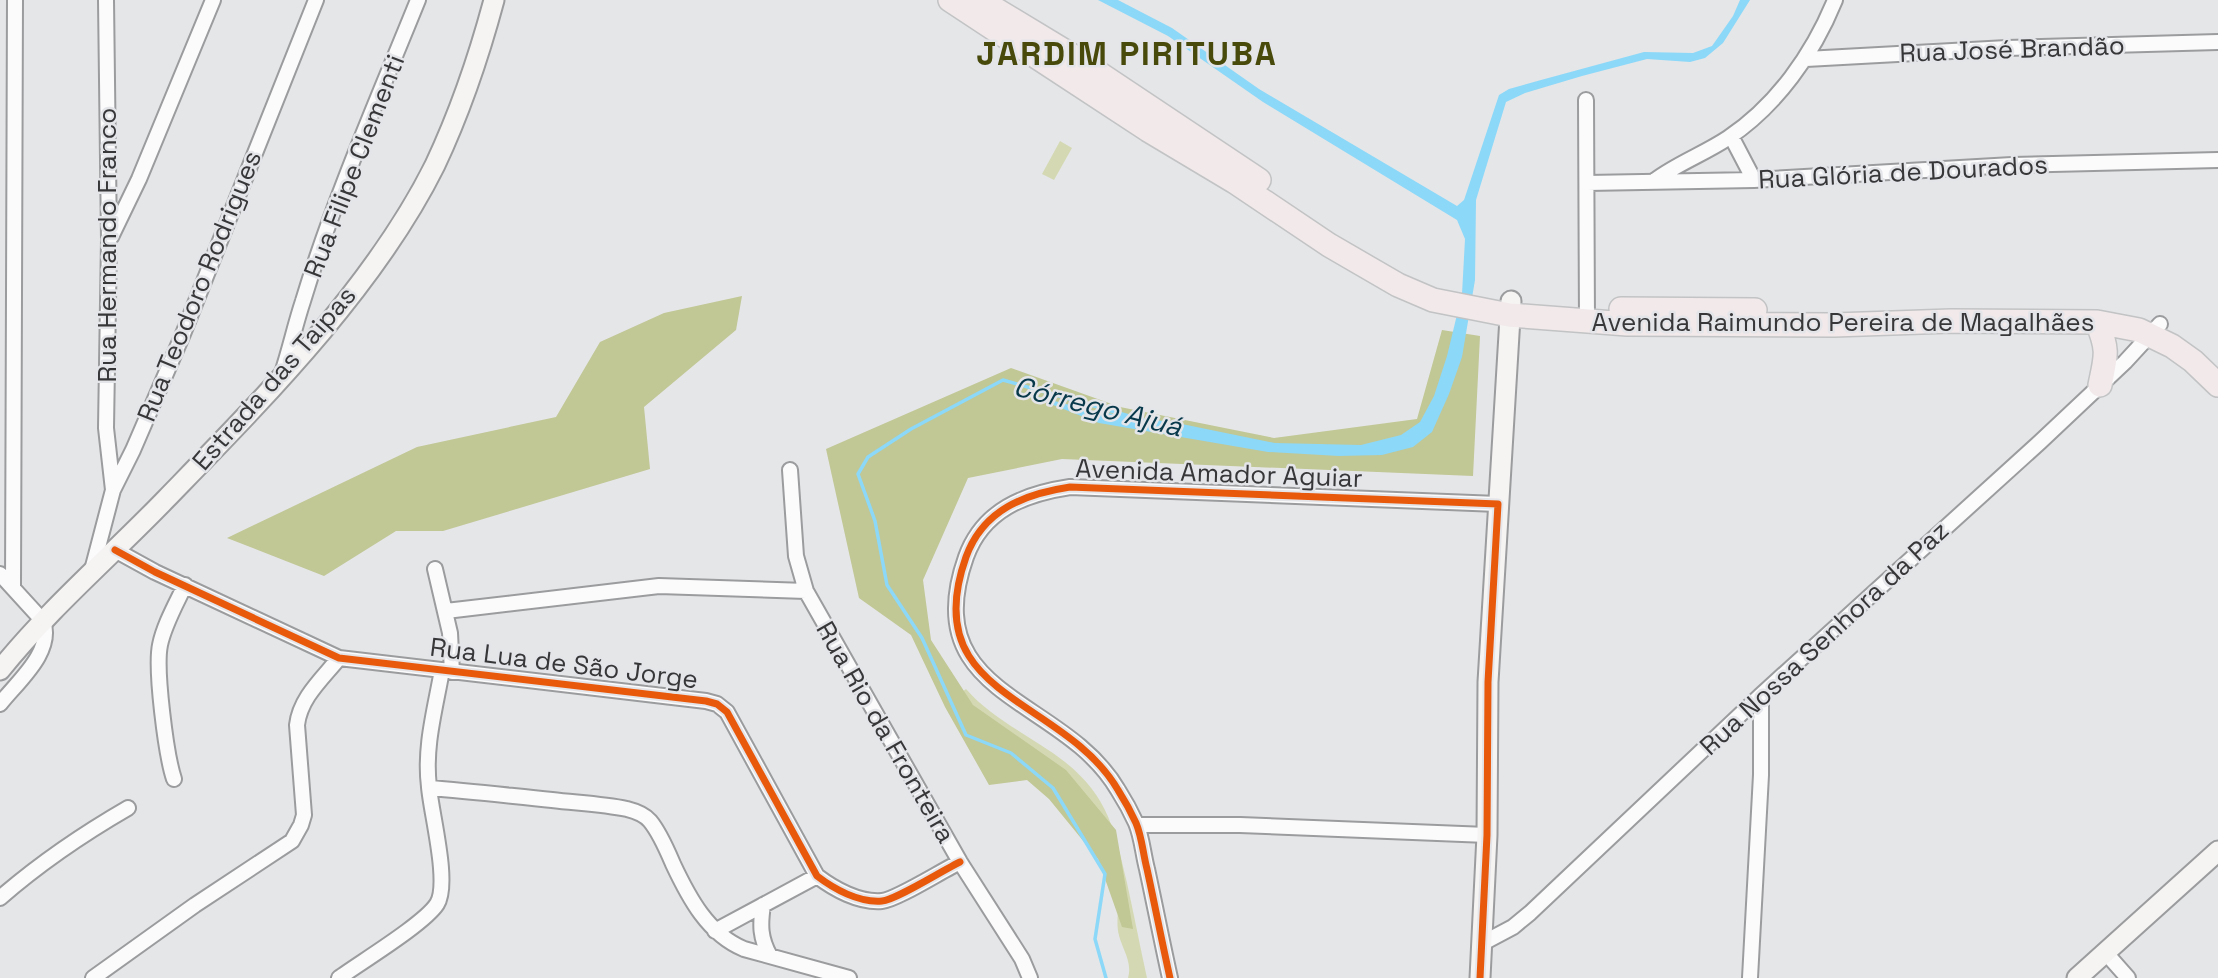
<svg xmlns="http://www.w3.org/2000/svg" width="2218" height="978" font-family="'Space Grotesk',sans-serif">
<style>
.green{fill:#d4d9b3}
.forest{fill:#c1c795}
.water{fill:#8cd8f8}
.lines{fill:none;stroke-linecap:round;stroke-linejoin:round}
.stream{stroke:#8cd8f8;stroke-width:3.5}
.street-casing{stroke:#9b9c9e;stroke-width:18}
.secondary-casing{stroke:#9b9c9e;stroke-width:23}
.primary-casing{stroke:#c2c3c4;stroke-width:26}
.street{stroke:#fbfbfc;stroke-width:14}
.secondary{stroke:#f6f3f3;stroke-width:19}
.primary{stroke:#f1e9ea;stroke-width:23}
.cycleway-casing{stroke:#e4e5e9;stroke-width:11}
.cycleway{stroke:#e8590c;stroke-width:7}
.labels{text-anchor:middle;stroke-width:5;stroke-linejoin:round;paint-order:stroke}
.street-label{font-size:26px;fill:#373739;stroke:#e4e5e9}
.water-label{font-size:28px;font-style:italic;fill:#07394b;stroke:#e4e5e9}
.district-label{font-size:33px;font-weight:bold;letter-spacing:2px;fill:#484a0b;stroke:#e4e5e9}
</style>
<rect width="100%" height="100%" fill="#e5e6e8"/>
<path class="green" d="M1060 141 1072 148 1054 180 1042 174Z
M966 689C993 720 1033 737 1065 762 1109 797 1115 832 1127 883 1134 915 1140 946 1147 978H1128C1133 961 1121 948 1118 931 1116 917 1120 900 1121 886L962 692Z"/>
<path class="forest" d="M742 296 736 330 644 407 650 469 443 531H396L324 576 227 538 417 447 556 417 600 342 664 313Z
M1442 330 1480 336 1473 476 1062 459 968 478 923 580 931 640 973 705 1066 770 1116 830 1133 929 1122 927 1098 859 1049 799 1027 780 989 785 945 707 911 635 859 598 826 449 1011 368 1120 407 1274 438 1417 419Z"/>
<path class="water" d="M1098 0H1118L1172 28 1259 89 1457 206 1464 200 1499 95 1509 89 1541 80 1644 52 1693 53 1712 46 1733 16 1740 0H1750L1723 43 1705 58 1690 62 1647 59 1582 76 1525 93 1506 102 1476 200 1475 280 1462 357 1449 394 1432 432 1413 447 1382 455 1339 456 1268 452 1099 423 1020 392 1093 411 1177 423 1275 443 1361 445 1401 435 1420 422 1434 396 1447 356 1462 294 1465 239 1457 220 1263 102 1168 36Z"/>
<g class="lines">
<path class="stream" d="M1106 978 1095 939 1105 874 1053 788 1011 753 966 735 922 638 887 585 875 521 858 474 868 457 911 429 1003 380 1129 416"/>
<g class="street-casing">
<path id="street" d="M106 0 109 240 106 428 113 490
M1806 59 2007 48 2218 42
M1586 100 1587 322
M1731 136 1754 180
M1654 181C1676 164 1704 154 1728 138 1777 105 1813 54 1835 0
M1587 183 1754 180 2012 165 2218 160
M111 237 139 179 213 0
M282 373C290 349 295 325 303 301 334 198 378 99 418 0
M790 470 796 556 806 591 960 862 1022 959 1030 978
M115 550 155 572 339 658 706 701 717 704 727 712 817 876C834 889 859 903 882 901 896 900 943 870 960 862
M435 569 450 633 452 672
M0 574 43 621C54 652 18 681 0 704
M91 574 113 490 133 450 183 334 316 0
M13 588 15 0
M446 611 659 586 806 591
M174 779C166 755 155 669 160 645 164 625 176 604 185 585
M429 788C470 791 511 796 552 800 577 803 602 804 627 809 635 811 645 815 650 821 660 833 667 850 673 864 689 898 708 934 744 949L849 978
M1137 825H1240L1487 835
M0 898C39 864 83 834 128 808
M763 905C760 925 760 938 770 956
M715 931 817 876
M1481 944 1513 927 1530 913 1761 695 2040 442 2125 362 2160 324
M2105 952 2128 978
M93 978 195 905 292 841 301 825 304 815 297 725C300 698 322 679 339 658
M339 978C361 962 424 924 437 904 450 883 431 813 429 787 424 747 435 710 442 670
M1170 978C1162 942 1155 906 1147 869 1143 854 1142 837 1136 823 1131 812 1125 801 1118 790 1063 696 916 698 966 557 983 510 1024 494 1070 487L1498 504
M1750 978 1761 775V695"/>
</g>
<g class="secondary-casing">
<path id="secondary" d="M0 670C50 608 111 556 166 499 261 401 374 288 435 165 460 112 479 56 494 0
M1480 978 1487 835 1488 682 1511 301
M2077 978 2218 851"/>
</g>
<g class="primary-casing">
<path id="primary" d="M950 0 1148 130 1235 182 1329 245 1398 285 1433 300 1509 315 1627 324 1834 325 1951 321 2097 322 2139 330 2172 346 2193 361 2218 385
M980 0 1076 58 1259 180
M1621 309 1755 310
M2097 322C2109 351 2106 356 2100 385"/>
</g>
<use href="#street" class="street"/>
<use href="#secondary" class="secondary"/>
<use href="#primary" class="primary"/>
<g class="cycleway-casing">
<path id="cycleway" d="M115 550 155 572 339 658 706 701 717 704 727 712 817 876C834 889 859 903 882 901 896 900 943 870 960 862
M1170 978C1162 942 1155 906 1147 869 1143 854 1142 837 1136 823 1131 812 1125 801 1118 790 1063 696 916 698 966 557 983 510 1024 494 1070 487L1498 504 1488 682 1487 835 1480 978"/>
</g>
<use href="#cycleway" class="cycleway"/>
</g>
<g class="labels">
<g class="street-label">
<text transform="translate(2012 49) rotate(-2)" y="9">Rua José Brandão</text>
<text transform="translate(354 166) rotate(-69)" y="9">Rua Filipe Clementi</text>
<text transform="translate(1903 172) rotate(-3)" y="9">Rua Glória de Dourados</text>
<text transform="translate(107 245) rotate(-90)" y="9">Rua Hermando Franco</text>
<text transform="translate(199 286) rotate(-68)" y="9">Rua Teodoro Rodrigues</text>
<text x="1843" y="331">Avenida Raimundo Pereira de Magalhães</text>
<text transform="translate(274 378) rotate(-49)" y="9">Estrada das Taipas</text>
<text transform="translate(1219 473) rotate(2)" y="9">Avenida Amador Aguiar</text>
<text transform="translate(1824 638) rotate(-43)" y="9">Rua Nossa Senhora da Paz</text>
<text transform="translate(564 663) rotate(7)" y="9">Rua Lua de São Jorge</text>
<text transform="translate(886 732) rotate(60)" y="9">Rua Rio da Fronteira</text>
</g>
<g class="water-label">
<text transform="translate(1098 406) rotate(14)" y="10">Córrego Ajuá</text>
</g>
<g class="district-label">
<text x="1127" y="65">JARDIM PIRITUBA</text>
</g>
</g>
</svg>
